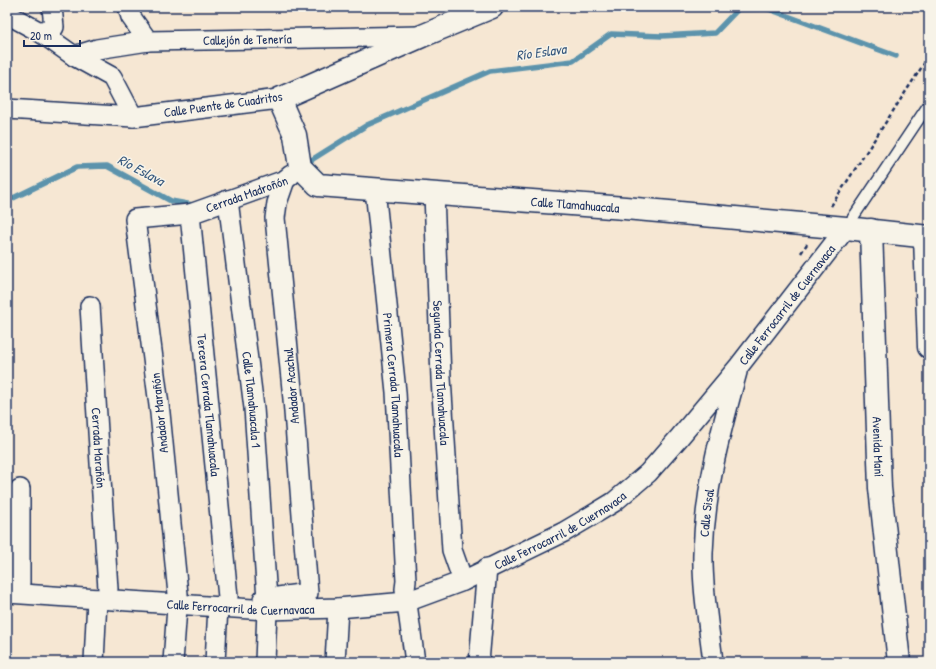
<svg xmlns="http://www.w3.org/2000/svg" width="936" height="669" font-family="'Patrick Hand',sans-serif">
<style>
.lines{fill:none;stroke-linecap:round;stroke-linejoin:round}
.stream{stroke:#5b93ac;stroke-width:5.5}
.lane-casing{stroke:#1b2f5e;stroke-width:13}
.street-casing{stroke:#1b2f5e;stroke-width:22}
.secondary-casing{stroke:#1b2f5e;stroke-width:25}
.path{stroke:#1b2f5e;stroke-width:2.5;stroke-dasharray:4 3;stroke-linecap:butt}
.lane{stroke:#f7f3e8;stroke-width:10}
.street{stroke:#f7f3e8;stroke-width:19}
.secondary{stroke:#f7f3e8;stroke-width:22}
.labels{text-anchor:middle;stroke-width:3;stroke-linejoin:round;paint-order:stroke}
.street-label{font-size:13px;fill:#1b2f5e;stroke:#f7f3e8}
.water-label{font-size:14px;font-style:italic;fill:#36587e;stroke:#f7f3e8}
</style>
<rect width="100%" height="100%" fill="#f6e7d3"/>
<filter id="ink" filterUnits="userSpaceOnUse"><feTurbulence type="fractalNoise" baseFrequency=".025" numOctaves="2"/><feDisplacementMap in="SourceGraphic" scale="8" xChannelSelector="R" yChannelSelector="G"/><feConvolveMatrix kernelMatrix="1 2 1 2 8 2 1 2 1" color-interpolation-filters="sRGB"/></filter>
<g filter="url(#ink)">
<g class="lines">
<path class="stream" d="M305 164 367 125 490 71 573 61 611 34 662 36 715 33 738 9 766 8 896 56
M7 201 77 167 107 166 171 201 193 205"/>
<g class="lane-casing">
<path id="lane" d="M846 228 929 104"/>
</g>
<g class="street-casing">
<g id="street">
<path d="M128 7 131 17 148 41"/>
<path d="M7 14 40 32 74 56 112 77 133 117"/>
<path d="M40 32 54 27 52 7"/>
<path id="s1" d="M74 56 97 49 148 41 421 36"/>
<path d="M7 109 133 117 279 99"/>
<path id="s2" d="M375 189 396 392 406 581 405 589 415 662"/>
<path id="s3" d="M434 194 441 378 452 550 463 581"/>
<path id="s4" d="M228 200 254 408 267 599"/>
<path id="s5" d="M190 214 228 597"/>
<path id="s6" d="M90 306 108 589"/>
<path d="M20 489V583"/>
<path id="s7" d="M7 593 267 610 338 608 406 602 463 581 564 532 591 516 614 502 648 473 678 439 739 366 846 228"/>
<path d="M263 599 308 593 293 399 275 218 277 203 285 180"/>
<path d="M94 662 97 599"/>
<path id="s8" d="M173 662 178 594 160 413 135 219 190 214 285 180 291 175"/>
<path d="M215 662 218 607"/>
<path d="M265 662 267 610"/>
<path d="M335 662 338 608"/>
<path d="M479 662 487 568"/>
<path id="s9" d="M713 662C709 626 702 589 703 553 705 488 720 434 737 372"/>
</g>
</g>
<g class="secondary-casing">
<g id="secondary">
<path id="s10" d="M492 7 422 36 279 99 295 135 300 167 318 185 625 208 846 228 929 237"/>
<path id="s11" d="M871 230 880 488 899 662"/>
<path d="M925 237 929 347"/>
</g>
</g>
<path class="path" d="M831 206 929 56
M801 253 807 244"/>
<use href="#lane" class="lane"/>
<use href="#street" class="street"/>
<use href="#secondary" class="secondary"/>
</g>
</g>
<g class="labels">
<g class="street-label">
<text dy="5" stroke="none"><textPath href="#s1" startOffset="175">Callejón de Tenería</textPath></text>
<text transform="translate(223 104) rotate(-8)" y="5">Calle Puente de Cuadritos</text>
<text dy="5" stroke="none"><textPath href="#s8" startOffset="561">Cerrada Madroñón</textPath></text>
<text dy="5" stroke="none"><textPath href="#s10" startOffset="587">Calle Tlamahuacala</textPath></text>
<text dy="5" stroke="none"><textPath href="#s7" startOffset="894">Calle Ferrocarril de Cuernavaca</textPath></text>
<text dy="5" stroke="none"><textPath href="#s3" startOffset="179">Segunda Cerrada Tlamahuacala</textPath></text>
<text dy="5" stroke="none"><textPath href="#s2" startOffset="197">Primera Cerrada Tlamahuacala</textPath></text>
<text transform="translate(291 386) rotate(-95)" y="5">Andador Acachul</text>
<text dy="5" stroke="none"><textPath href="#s4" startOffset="201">Calle Tlamahuacala 1</textPath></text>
<text dy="5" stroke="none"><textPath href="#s5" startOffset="192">Tercera Cerrada Tlamahuacala</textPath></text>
<text transform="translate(159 413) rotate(-96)" y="5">Andador Marañón</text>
<text dy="5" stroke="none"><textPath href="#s11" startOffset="217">Avenida Maní</textPath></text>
<text dy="5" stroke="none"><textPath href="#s6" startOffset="142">Cerrada Marañón</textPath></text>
<text dy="5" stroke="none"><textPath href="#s9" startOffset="150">Calle Sisal</textPath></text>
<text dy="5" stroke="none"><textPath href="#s7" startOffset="570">Calle Ferrocarril de Cuernavaca</textPath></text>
<text dy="5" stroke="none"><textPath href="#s7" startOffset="234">Calle Ferrocarril de Cuernavaca</textPath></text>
</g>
<g class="water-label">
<text transform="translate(541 52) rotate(-8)" y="5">Río Eslava</text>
<text transform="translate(141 170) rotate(28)" y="5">Río Eslava</text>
</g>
</g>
<rect width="936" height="669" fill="none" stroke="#f7f3e8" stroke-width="24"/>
<rect x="12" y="12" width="912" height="645" fill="none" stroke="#1b2f5e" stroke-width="1.5" filter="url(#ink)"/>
<path d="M24 40v6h56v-6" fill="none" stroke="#1b2f5e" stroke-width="2"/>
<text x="30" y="40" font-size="12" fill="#1b2f5e" stroke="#f7f3e8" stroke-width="3" paint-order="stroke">20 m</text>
</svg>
